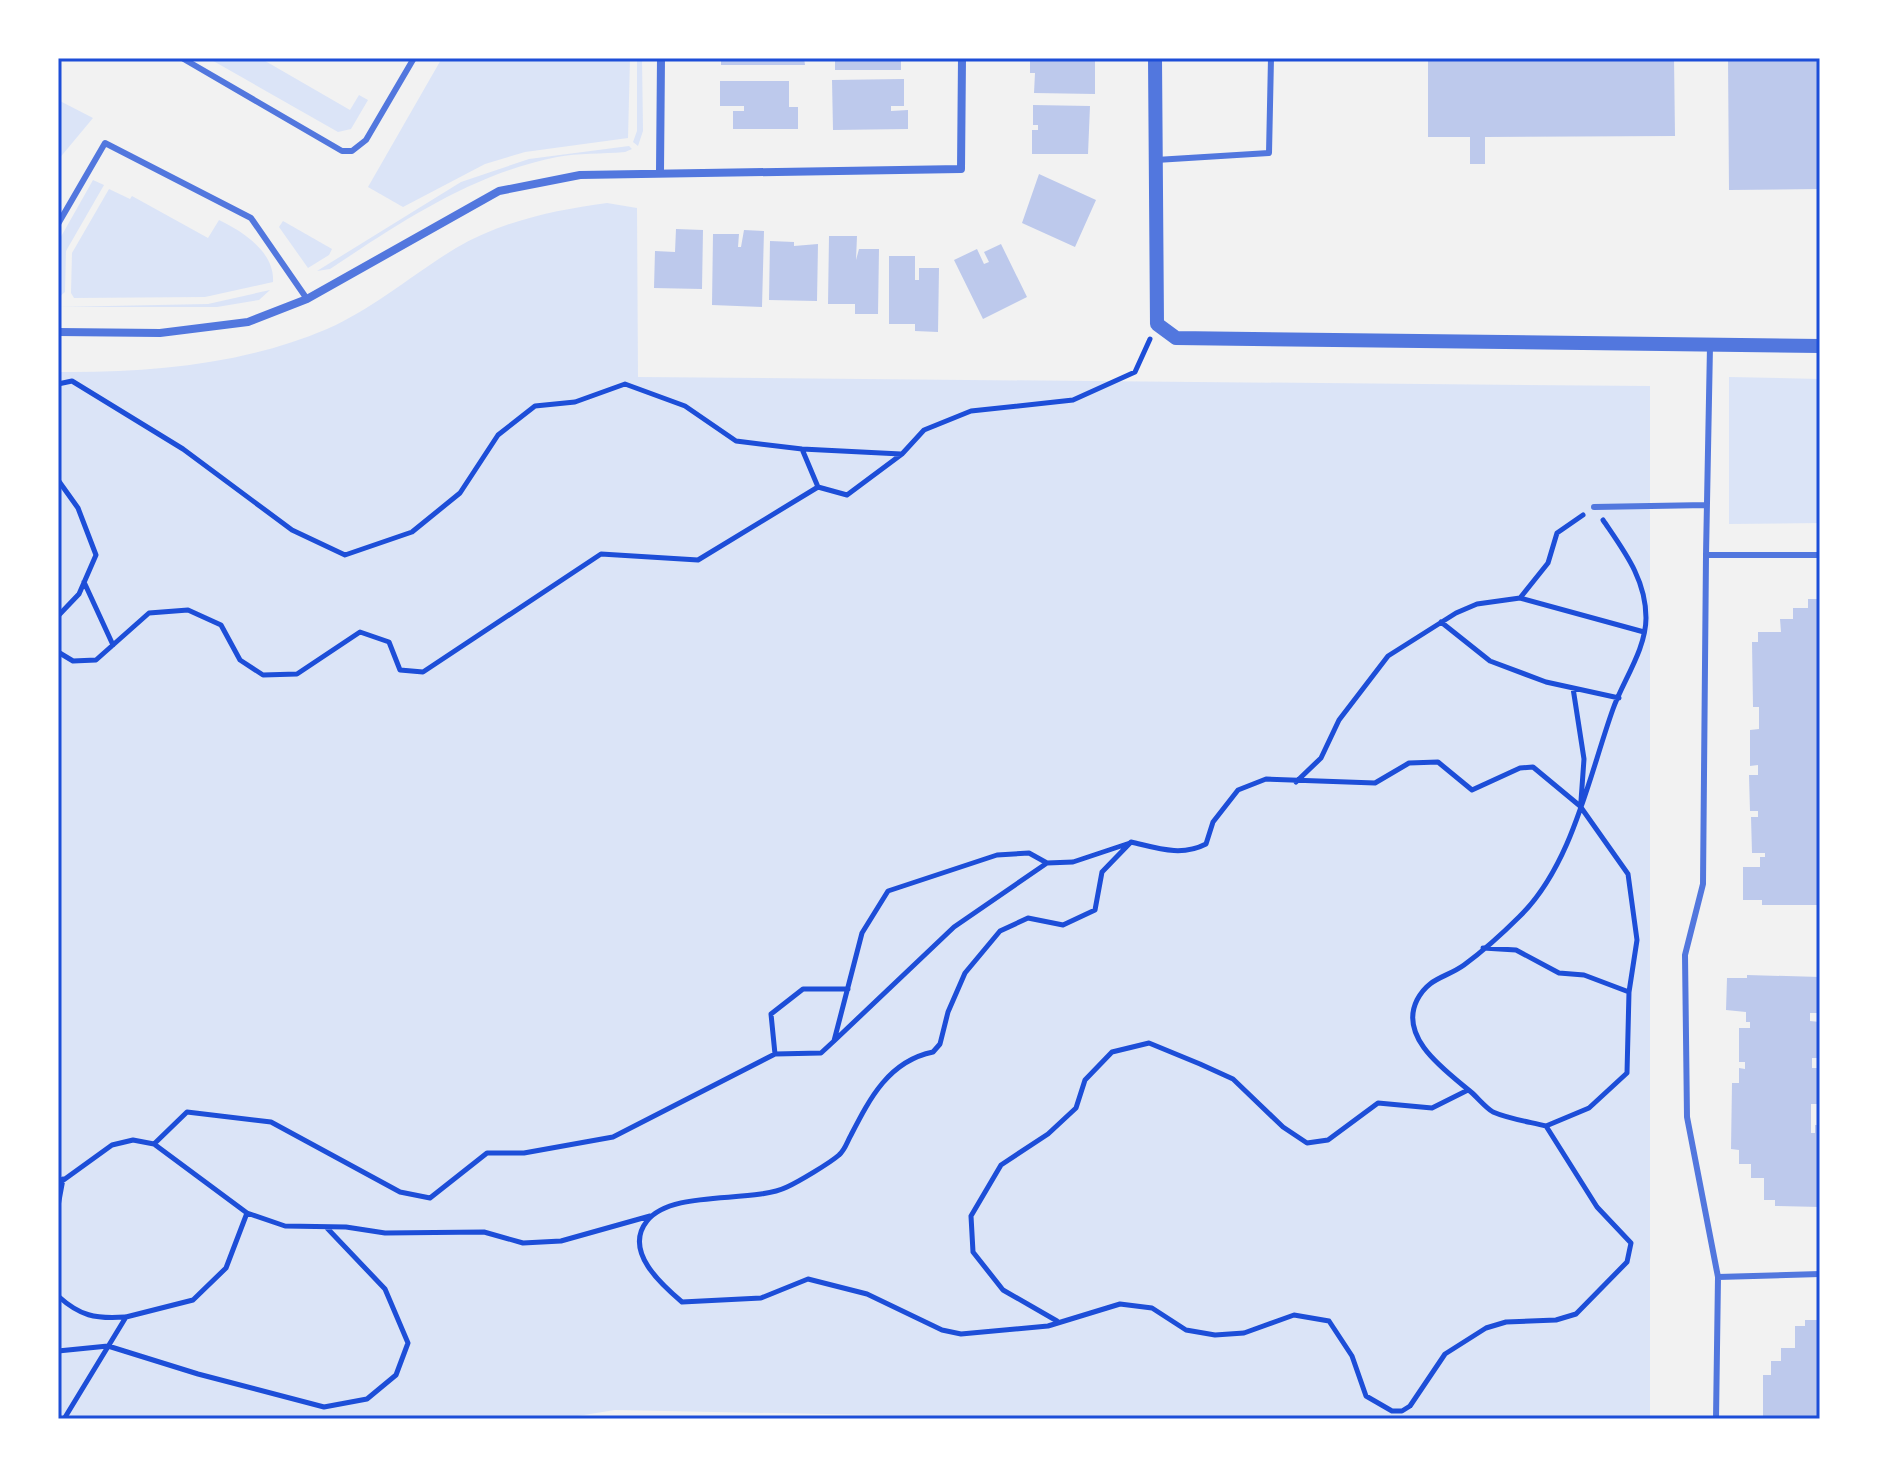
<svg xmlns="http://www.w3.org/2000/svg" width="1878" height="1477" font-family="Roboto,sans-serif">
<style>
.green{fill:#dbe4f7}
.building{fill:#bdc9ec}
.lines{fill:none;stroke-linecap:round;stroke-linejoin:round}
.path{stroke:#1d4ed8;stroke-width:5}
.service{stroke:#5277de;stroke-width:6}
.minor{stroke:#5277de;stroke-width:8}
.tertiary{stroke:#5277de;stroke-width:14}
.neatline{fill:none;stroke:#1d4ed8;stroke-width:3}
</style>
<rect width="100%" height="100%" fill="#f2f2f2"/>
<path class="green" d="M208 58H260L350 110 359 95 368 100 351 129 338 132Z
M442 58H630L628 138 525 152 485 164 403 207 368 187Z
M637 58H642L643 131 638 146 633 142 637 131Z
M58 100 93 118 58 160Z
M629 146 632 149 625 152C602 154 578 153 557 157 472 174 401 222 330 269L317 271 461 182 529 159Z
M93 180 104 185 66 251 65 292 58 298V242Z
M109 189 130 199 132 196 208 238 219 220C242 231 275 252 273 282L205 297 74 298 71 293 72 253Z
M607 203 637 208 638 377 1650 386V1419H1080L615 1410 559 1419H58V372C149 373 242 365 327 329 373 309 413 274 456 248 502 221 555 210 607 203Z
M283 221 332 249 329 255 308 268 279 227Z
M270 290 259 300 217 307H58L208 304Z
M1729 377 1820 379V523L1729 524Z"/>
<path class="building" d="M721 58H804L805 65H721Z
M835 58H901V70H835Z
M1030 58H1095V94L1034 93 1035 73H1030Z
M1428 58H1674L1675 136 1485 137V164H1470V137H1428Z
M1728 58H1820V189L1729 190Z
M904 79V106H891V111L908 110V129L833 130 832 80Z
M720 81H789V107H798V129H733V111H744V106H720Z
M1033 105 1090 106 1088 154H1032V130H1038V125H1033Z
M1039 174 1096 200 1075 247 1022 223Z
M676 229 703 230 702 289 654 288 655 251 675 252Z
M744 230 764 231 762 307 712 305 713 234H739L738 247H741Z
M829 236H857L856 260 859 249H879L878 314H855V304H828Z
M770 241 794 242V246L818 244 817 301 769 300Z
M1001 244 1027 297 983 319 954 260 977 249 984 264 989 262 984 252Z
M889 256H915V280H919V268H939L938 332 915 331V324H889Z
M1808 599H1820V905H1762V900H1743V867H1760V857H1765V853H1752L1751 817H1758V811H1750L1749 775H1758V765L1750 766V730L1759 729V707H1753L1752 642H1758V632H1781L1780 619H1793V608H1808Z
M1747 975 1820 977V1013H1810V1021L1820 1022V1058H1812V1068H1820V1104H1811V1133H1815V1125H1820V1207L1775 1206V1200H1764V1178H1751V1164H1739V1150L1731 1149 1732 1083H1739V1068L1745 1069V1062H1739V1028H1750V1022H1746V1012L1726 1010 1727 978H1747Z
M1805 1320H1820V1419H1763V1375H1771V1361H1781V1348H1795V1326H1805Z"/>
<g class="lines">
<path class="path" d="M58 384 72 381 183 449 292 530 345 555 412 532 460 493 498 435 535 406 575 402 625 384 685 406 736 441 802 449 901 454
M802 449 818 487
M58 480 78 508 96 555 79 594 58 616
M1603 520C1624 551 1646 579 1646 618 1646 649 1623 681 1613 709 1589 776 1572 866 1519 917 1502 934 1483 951 1464 965 1446 978 1429 977 1417 1000 1398 1038 1446 1071 1471 1092 1478 1098 1485 1107 1493 1112 1509 1119 1530 1122 1546 1126L1597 1207 1631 1243 1627 1262 1576 1314 1556 1320 1506 1322 1486 1328 1445 1354 1410 1406 1402 1411H1392L1366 1396 1352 1356 1329 1321 1294 1315 1244 1333 1215 1335 1186 1330 1152 1308 1120 1304 1048 1326 961 1334 942 1330 867 1294 808 1279 761 1298 682 1302C662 1285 623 1251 647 1221 672 1189 752 1204 787 1187 798 1182 830 1163 839 1155 845 1150 847 1142 851 1135 870 1098 889 1061 933 1052L940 1044 948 1012 965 973 1000 931 1028 918 1063 925 1095 910 1102 872 1131 842C1157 848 1181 857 1206 844L1213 822 1238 790 1266 779 1375 783 1409 763 1438 762 1472 790 1520 768 1533 767 1580 806 1628 874 1637 940 1629 992
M84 582 113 645
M1520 598 1644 632
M1441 622 1490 661 1546 682 1619 698
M58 652 73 661 96 660 149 613 188 610 221 625 240 660 263 675 297 674 360 632 389 642 400 670 423 672 601 554 698 560 818 487 847 495 902 454 924 430 971 411 1073 400 1135 372 1150 339
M1573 688 1584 759 1581 801
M1296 782 1321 758 1339 720 1388 656 1456 613 1477 604 1520 598 1548 563 1557 533 1583 515
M1483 948 1516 950 1559 973 1584 975 1629 992 1627 1073 1589 1108 1546 1126
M834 1041 954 927 1047 863
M775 1054 771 1014 803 989H848
M154 1144 187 1112 271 1122 400 1192 430 1198 487 1153H524L613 1137 775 1054 821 1053 834 1041 862 933 888 891 997 855 1029 853 1047 863 1073 862 1130 843
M58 1184 112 1145 133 1140 154 1144 247 1213 285 1226 346 1227 385 1233 484 1232 523 1243 561 1241 650 1216
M58 1206 63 1179
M58 1296C80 1316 95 1319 125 1317
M1057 1321 1003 1290 973 1252 971 1216 1001 1165 1048 1134 1076 1108 1085 1080 1112 1052 1149 1043 1200 1064 1233 1079 1283 1127 1307 1143 1328 1140 1378 1103 1432 1108 1468 1090
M58 1351 108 1346 198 1374 324 1407 367 1399 396 1375 408 1343 385 1289 327 1228
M64 1419 126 1317 193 1300 226 1268 247 1213"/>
<path class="service" d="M182 58 342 151H352L366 140 414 58
M1156 160 1269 153 1271 58
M58 224 105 143 251 218 307 299
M1594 507 1707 505
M1706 555 1710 346
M1718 1277 1820 1274
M1716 1419 1718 1277 1687 1117 1685 955 1703 884 1706 555H1820"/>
<path class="minor" d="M660 171 661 58
M58 332 160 333 248 322 307 299 499 191 580 175 961 169 962 58"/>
<path class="tertiary" d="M1155 58 1157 324 1176 338 1820 346"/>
</g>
<rect width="1878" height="1477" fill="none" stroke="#ffffff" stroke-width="120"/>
<rect x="60" y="60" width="1758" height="1357" class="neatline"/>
</svg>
